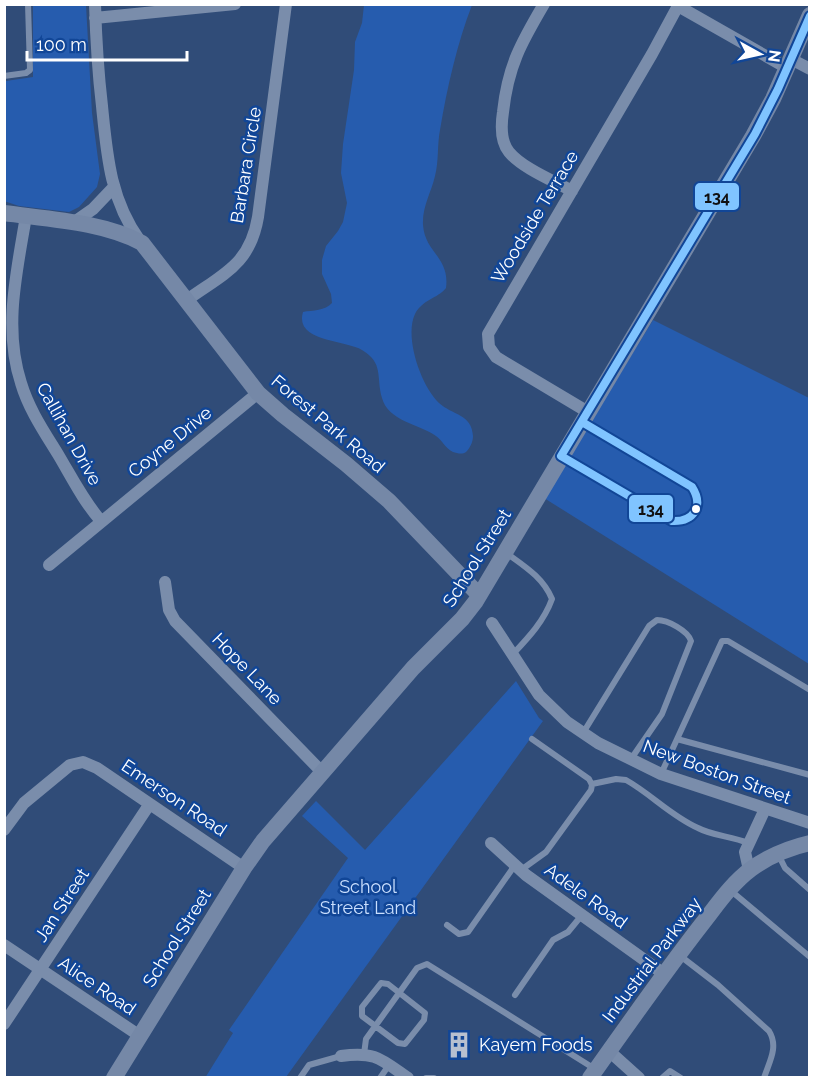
<svg xmlns="http://www.w3.org/2000/svg" width="814" height="1082" font-family="Raleway,sans-serif">
<style>
.green{fill:#265cae}
.lines{fill:none;stroke-linecap:round;stroke-linejoin:round}
.lane{stroke:#7a8dab;stroke-width:6}
.street{stroke:#7a8dab;stroke-width:12}
.secondary{stroke:#7588a7;stroke-width:16}
.bus-1-casing{stroke:#114697;stroke-width:12}
.bus-1{stroke:#80c4ff;stroke-width:8}
.bus-dot{fill:#fff;stroke:#114697;stroke-width:2}
.labels{text-anchor:middle;stroke-width:5;stroke-linejoin:round;paint-order:stroke}
.street-label{font-size:18px;fill:#fff;stroke:#114697}
.park-label{font-size:18px;fill:#cadffe;stroke:#114697}
.poi-label{font-size:18px;fill:#fff;stroke:#114697;text-anchor:start}
.line-badge{stroke:#114697;stroke-width:2}
.pale-badge-label{font-size:16px;text-anchor:middle;font-weight:bold;fill:#111}
</style>
<rect width="100%" height="100%" fill="#304c78"/>
<path class="green" d="M33 5H86L92 113 100 174 97 187 79 207 69 212 19 206 4 201 6 81 33 77Z
M364 5H472C457 44 447 88 440 130 437 145 439 161 435 176 431 193 422 207 423 225 425 253 450 257 446 288 437 299 423 299 415 314 404 337 421 386 439 403 452 415 472 414 473 436 473 442 470 448 466 452 462 455 457 453 453 452 446 449 442 440 436 436 419 424 388 421 382 398 376 377 384 363 362 350 346 340 294 342 303 312 313 310 325 311 332 303L331 294 322 274V260L326 246 338 231 343 222 347 203 341 173 343 144 354 70 355 42 362 23Z
M653 320 809 398V664L544 498Z
M516 681 539 718 543 721 286 1077 205 1078 233 1033 229 1030 348 858 302 816 316 801 365 850Z"/>
<g class="lines">
<path class="lane" d="M4 76 26 73 30 70 28 4
M562 457 672 521H686L696 512 698 497 692 487 584 423
M505 552C524 566 543 577 552 599 544 621 529 637 513 654
M583 733 649 626 657 620C668 620 688 631 691 641L662 714 631 759
M677 739 810 775
M661 774 722 641H728L810 690
M592 784 616 779 626 780C651 794 671 816 698 828 713 836 731 836 748 843
M778 854 785 868 810 890
M521 870 546 852 591 790 592 785 589 779 532 739
M730 890 810 957
M447 925 459 934 468 932 515 865
M679 955 718 985 769 1031C779 1047 769 1062 764 1078
M381 983 388 984 425 1013 424 1020 405 1044 398 1043 362 1016V1007Z
M515 995 553 940 568 932 582 915
M364 1054 366 1039 417 968 427 964 595 1069
M300 1078 309 1065 341 1056
M380 1078 389 1065
M426 1078H434
M662 1078 670 1071 681 1078"/>
<path class="street" d="M95 4C96 38 98 72 102 106 107 156 110 199 140 241
M544 4C521 43 508 66 503 112 501 125 500 141 509 152 522 168 554 181 572 191
M678 6 787 68
M95 18 235 4
M791 59 810 69
M26 216C17 271 3 328 21 383 29 410 45 433 59 456 72 478 84 502 101 521
M73 223 93 209 113 188
M187 300C223 274 250 265 258 217L286 4
M588 412 496 357 489 347 488 334 652 54 679 4
M49 565 258 393
M165 582 169 610 175 621 322 772
M492 623 539 695 567 722 598 743 661 774 810 823
M4 830 24 803 70 765 83 762 97 768 244 868
M491 843 526 875 664 974
M749 870 745 852 765 809
M4 945 140 1036
M4 1024 149 805
M609 1051 639 1078
M341 1056C375 1051 381 1059 408 1078"/>
<path class="secondary" d="M4 213C47 219 104 222 142 243L258 393 283 415 346 464 389 501 479 595
M114 1078 244 868 263 841 413 668 462 619 476 601 753 136 773 99 810 15
M590 1078C627 1026 663 974 702 924 717 905 731 884 751 869 769 856 788 848 810 843"/>
<g class="bus-1-casing">
<path id="bus-1" d="M582 422 692 487C704 506 694 522 672 521L561 456 755 134 778 89 810 16"/>
</g>
<use href="#bus-1" class="bus-1"/>
</g>
<defs>
<g id="building-bare" transform="scale(2.07)"><path d="M-4-6H4V6H1V3H-1V6H-4ZM-2.5-4.3h1.7v1.8h-1.7ZM.8-4.3h1.7v1.8H.8ZM-2.5-1h1.7V.8h-1.7ZM.8-1h1.7V.8H.8Z" fill="#b7c0d0" stroke="#114697" stroke-width="2.5" paint-order="stroke"/></g>
</defs>
<g fill-rule="evenodd">
<use href="#building-bare" x="459" y="1045"/>
</g>
<circle class="bus-dot" cx="696" cy="509" r="5"/>
<g class="labels">
<g class="street-label">
<text transform="translate(246 165) rotate(-81)" y="6">Barbara Circle</text>
<text transform="translate(535 217) rotate(-59)" y="6">Woodside Terrace</text>
<text transform="translate(328 424) rotate(40)" y="6">Forest Park Road</text>
<text transform="translate(69 434) rotate(61)" y="6">Callihan Drive</text>
<text transform="translate(170 442) rotate(-39)" y="6">Coyne Drive</text>
<text transform="translate(477 558) rotate(-58)" y="6">School Street</text>
<text transform="translate(247 669) rotate(46)" y="6">Hope Lane</text>
<text transform="translate(717 772) rotate(20)" y="6">New Boston Street</text>
<text transform="translate(174 798) rotate(34)" y="6">Emerson Road</text>
<text transform="translate(586 896) rotate(36)" y="6">Adele Road</text>
<text transform="translate(62 905) rotate(-57)" y="6">Jan Street</text>
<text transform="translate(177 938) rotate(-58)" y="6">School Street</text>
<text transform="translate(652 960) rotate(-53)" y="6">Industrial Parkway</text>
<text transform="translate(97 986) rotate(34)" y="6">Alice Road</text>
</g>
<g class="park-label">
<text x="368" y="893">School<tspan x="368" dy="21">Street Land</tspan></text>
</g>
<g class="poi-label">
<text x="479" y="1051">Kayem Foods</text>
</g>
</g>
<g class="line-badge">
<rect x="694" y="182" width="46" height="29" rx="6" fill="#80c4ff"/>
<rect x="628" y="494" width="46" height="29" rx="6" fill="#80c4ff"/>
</g>
<g class="pale-badge-label">
<text x="717" y="203">134</text>
<text x="651" y="515">134</text>
</g>
<rect width="814" height="1082" fill="none" stroke="#ffffff" stroke-width="12"/>
<g transform="translate(760 54) rotate(98)" stroke="#114697" stroke-width="4.5" paint-order="stroke">
<path d="M0-4.5L10 22L0 15L-10 22Z" fill="#ffffff"/>
<text y="-9" font-size="16" font-weight="bold" text-anchor="middle" fill="#ffffff">N</text>
</g>
<path d="M27 51v9h160v-9" fill="none" stroke="#ffffff" stroke-width="3"/>
<text x="36" y="51" font-size="18" fill="#ffffff" stroke="#114697" stroke-width="4.5" paint-order="stroke">100 m</text>
</svg>
